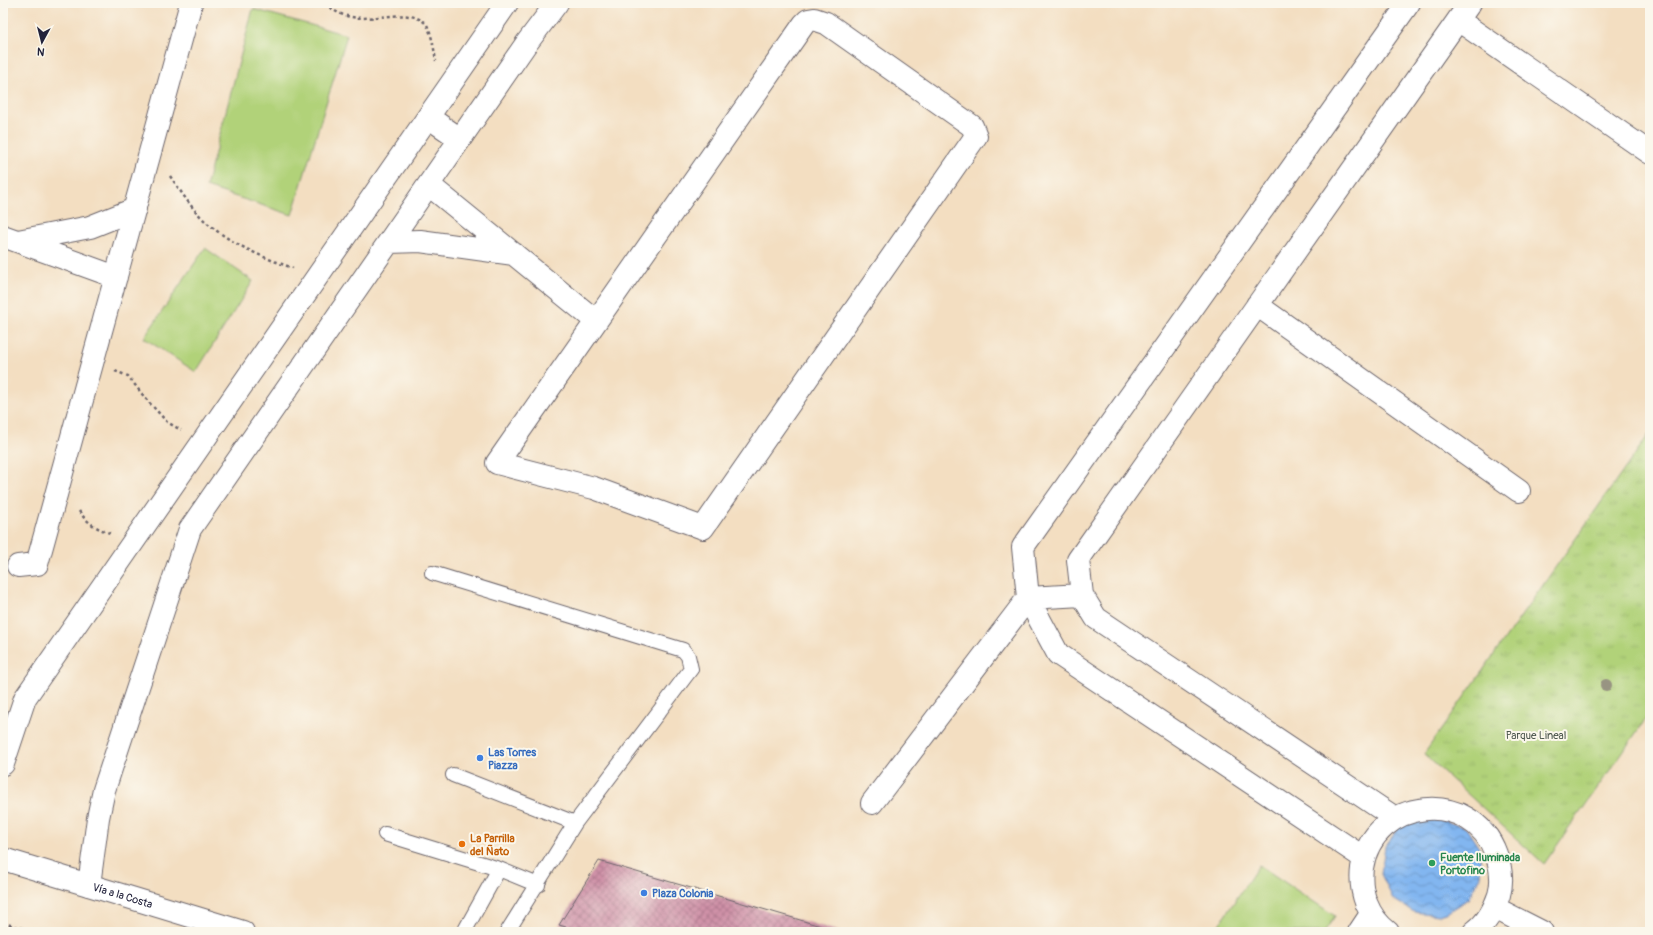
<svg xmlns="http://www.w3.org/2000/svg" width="1653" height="935" font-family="Pangolin,sans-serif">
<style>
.grass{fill:#b1d279;stroke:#6a7a5a}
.park{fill:url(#park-tufts);stroke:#6a7a5a}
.water{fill:url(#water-waves);stroke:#526c96}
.building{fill:url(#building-cross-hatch)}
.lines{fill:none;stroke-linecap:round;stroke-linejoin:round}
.service-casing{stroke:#6b646a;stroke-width:16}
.minor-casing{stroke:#6b646a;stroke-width:24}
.tertiary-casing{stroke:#6b646a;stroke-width:24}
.path{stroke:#6b646a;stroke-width:2.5;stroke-dasharray:3 3;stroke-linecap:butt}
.service{stroke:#fff;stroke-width:14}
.minor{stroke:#fff;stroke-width:22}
.tertiary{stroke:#fff;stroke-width:22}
.tree{fill:#989482}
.shop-dot{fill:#3f7fe0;stroke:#fbf7ec;stroke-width:1.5}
.food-dot{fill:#e8710a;stroke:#fbf7ec;stroke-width:1.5}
.leisure-dot{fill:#2e9e5b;stroke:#fbf7ec;stroke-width:1.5}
.labels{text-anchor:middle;stroke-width:4;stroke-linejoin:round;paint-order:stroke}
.park-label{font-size:11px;fill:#4d574e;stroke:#fbf7ec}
.shop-label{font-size:11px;font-weight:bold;fill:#366cbe;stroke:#fbf7ec;text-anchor:start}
.food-label{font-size:11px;font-weight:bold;fill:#c56008;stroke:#fbf7ec;text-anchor:start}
.leisure-label{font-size:11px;font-weight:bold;fill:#27864d;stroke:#fbf7ec;text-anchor:start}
.street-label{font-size:11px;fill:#22223b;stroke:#fbf7ec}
</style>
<defs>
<pattern id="park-tufts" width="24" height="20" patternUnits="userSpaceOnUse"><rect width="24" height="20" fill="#b1d279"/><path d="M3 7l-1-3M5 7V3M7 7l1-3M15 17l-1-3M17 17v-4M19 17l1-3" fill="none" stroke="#98b46a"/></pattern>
<pattern id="water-waves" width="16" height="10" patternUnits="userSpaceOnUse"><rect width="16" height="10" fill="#82b6f0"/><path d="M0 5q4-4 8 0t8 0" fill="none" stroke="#6a94c4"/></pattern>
<pattern id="building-cross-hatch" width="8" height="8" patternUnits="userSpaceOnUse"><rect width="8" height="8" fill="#cf91a7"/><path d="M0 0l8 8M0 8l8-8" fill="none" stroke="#a87689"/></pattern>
</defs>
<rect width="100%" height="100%" fill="#fbf7ec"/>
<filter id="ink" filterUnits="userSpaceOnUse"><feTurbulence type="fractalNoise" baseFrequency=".025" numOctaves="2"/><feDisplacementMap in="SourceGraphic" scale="8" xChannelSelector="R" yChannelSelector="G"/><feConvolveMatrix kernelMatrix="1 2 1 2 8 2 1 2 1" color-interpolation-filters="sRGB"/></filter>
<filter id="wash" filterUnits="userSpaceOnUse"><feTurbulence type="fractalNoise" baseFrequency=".012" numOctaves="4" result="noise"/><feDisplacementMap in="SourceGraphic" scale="16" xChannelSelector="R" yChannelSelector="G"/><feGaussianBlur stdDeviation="0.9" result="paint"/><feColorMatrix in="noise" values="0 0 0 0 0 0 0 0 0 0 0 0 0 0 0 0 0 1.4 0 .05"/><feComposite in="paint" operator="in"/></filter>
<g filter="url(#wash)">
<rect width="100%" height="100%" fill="#f3dec1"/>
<path class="grass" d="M253 9 347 35 292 215 206 187Z
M205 248 253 281 196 372 144 338Z
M1259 865 1335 916 1324 932H1214Z"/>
<path class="park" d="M1650 433V713L1544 864 1424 754Z"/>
<path class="water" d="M1423 814 1466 828 1481 851 1480 877 1469 898 1448 912 1439 915 1414 912 1393 899 1381 874 1385 846 1401 825Z"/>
<g id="blocks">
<path class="building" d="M599 861 841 932H583L559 925Z"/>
</g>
</g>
<g filter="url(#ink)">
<use href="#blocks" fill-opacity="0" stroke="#6b646a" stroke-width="1"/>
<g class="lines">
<g class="service-casing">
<path id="service" d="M432 573 683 650 688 656 691 669 575 823 507 932
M453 775 575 823
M385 834 499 869 538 885
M464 932 499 869"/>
</g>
<g class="minor-casing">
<path id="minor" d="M814 19 826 23 972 126 976 136 703 528 594 488 497 463 804 24 808 20Z
M1458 20 1650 153
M428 117 460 139
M429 185 596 321
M3 236 116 277
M18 241 90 227 135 209
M389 242 420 241 514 254
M1257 305 1519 491
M18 566 37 564 191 3
M3 764 25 698 507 3
M872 803 1028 598 1082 595
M1395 818 1096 618 1082 595 1078 560 1470 3
M1364 858 1058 654 1028 598 1023 547 1409 3
M89 885 98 818 104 790 190 529 526 44 557 3
M1495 908 1542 932
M1359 932 1371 914
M1388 932C1368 917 1359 892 1362 868 1373 797 1472 787 1496 854 1501 867 1503 881 1499 895 1494 910 1487 923 1474 932"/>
</g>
<g class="tertiary-casing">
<g id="tertiary">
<path id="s1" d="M3 859 243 932"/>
</g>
</g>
<path class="path" d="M326 3C354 36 406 0 427 25 432 35 434 49 436 61
M170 176C180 190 189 205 202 218 226 242 261 257 293 268
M115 371 128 376 146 399 167 422 181 430
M79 511C86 522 97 529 110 533
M3 923 36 932"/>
<use href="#service" class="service"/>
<use href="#minor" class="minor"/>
<use href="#tertiary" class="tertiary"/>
</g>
<circle class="tree" cx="1606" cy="685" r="6"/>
</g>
<g class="shop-dot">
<circle cx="480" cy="758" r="4"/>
<circle cx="644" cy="893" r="4"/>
</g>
<circle class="food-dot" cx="462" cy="844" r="4"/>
<circle class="leisure-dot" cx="1432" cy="863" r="4"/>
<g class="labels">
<g class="park-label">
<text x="1536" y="739">Parque Lineal</text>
</g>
<g class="shop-label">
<text x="488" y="756">Las Torres<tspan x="488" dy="13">Piazza</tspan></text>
<text x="652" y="897">Plaza Colonia</text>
</g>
<g class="food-label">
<text x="470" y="842">La Parrilla<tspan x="470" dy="13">del Ñato</tspan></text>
</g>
<g class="leisure-label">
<text x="1440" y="861">Fuente Iluminada<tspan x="1440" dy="13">Portofino</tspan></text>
</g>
<g class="street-label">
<text dy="4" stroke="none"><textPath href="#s1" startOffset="125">Vía a la Costa</textPath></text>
</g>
</g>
<rect width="1653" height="935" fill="none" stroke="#fbf7ec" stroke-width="16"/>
<g transform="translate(42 42) rotate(187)" stroke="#fbf7ec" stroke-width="3" paint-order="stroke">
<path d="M0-3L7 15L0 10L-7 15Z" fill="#22223b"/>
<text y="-6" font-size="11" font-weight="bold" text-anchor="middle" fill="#22223b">N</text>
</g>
</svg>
